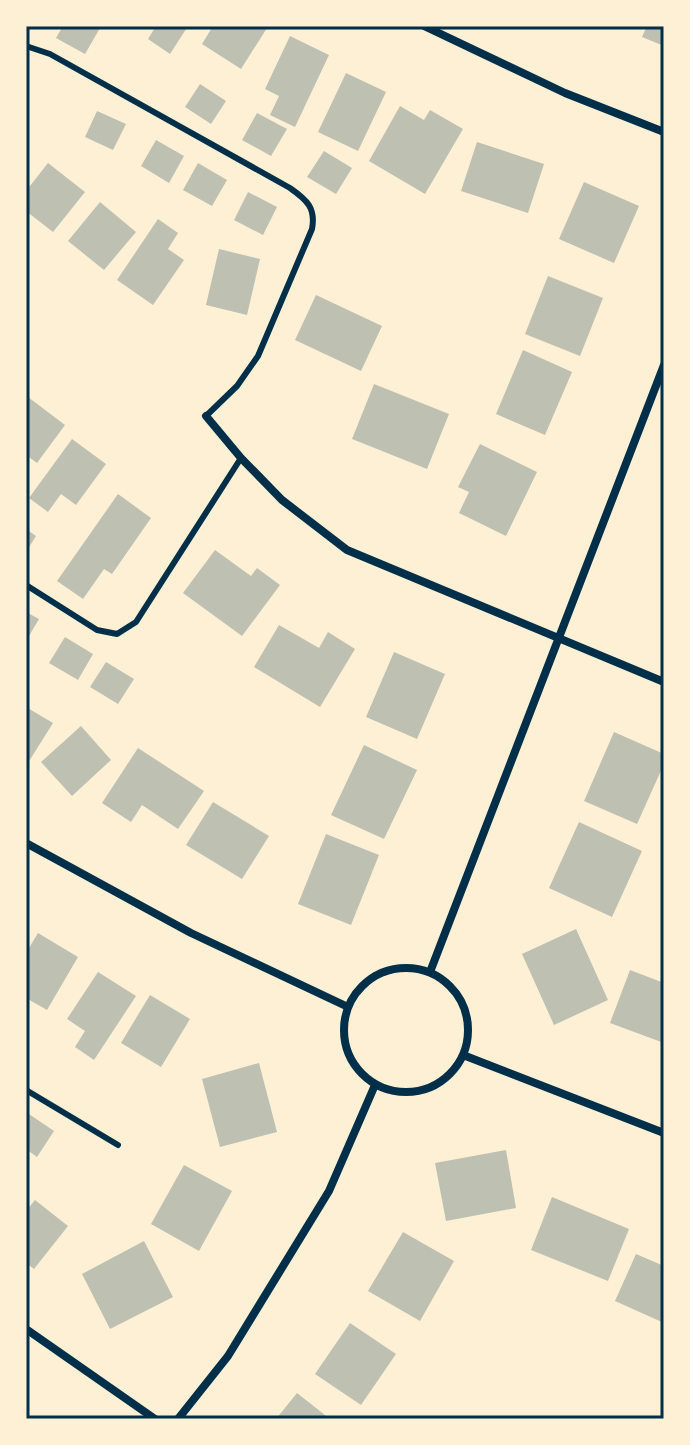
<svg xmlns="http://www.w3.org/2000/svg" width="690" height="1445" font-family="'IBM Plex Sans',sans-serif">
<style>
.building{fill:#bec0b2}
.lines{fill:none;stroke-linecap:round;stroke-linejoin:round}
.service{stroke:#003049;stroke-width:6}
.minor{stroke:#003049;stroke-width:8}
.neatline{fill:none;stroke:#003049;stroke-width:3}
</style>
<rect width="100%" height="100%" fill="#fdf0d5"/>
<path class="building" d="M63 26H97L100 28 85 54 56 38Z
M156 26H188L170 54 148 39Z
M213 26H264L267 28 241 69 202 44Z
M647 26H664V46L642 37Z
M290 36 329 55 295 127 270 115 279 96 265 89Z
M346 73 386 92 358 151 318 132Z
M200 84 226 101 211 124 185 107Z
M400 106 424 120 430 110 463 129 425 194 369 161Z
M97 111 126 124 113 150 85 137Z
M257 113 287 129 271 156 242 140Z
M156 140 184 156 169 183 141 166Z
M477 142 544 164 528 213 461 191Z
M324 151 352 168 336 194 307 177Z
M48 163 85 192 53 232 26 211V191Z
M198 163 227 180 212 206 183 190Z
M584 182 639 206 614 263 559 239Z
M248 192 277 207 263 235 234 220Z
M100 202 136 232 104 270 68 241Z
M158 219 178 233 168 249 184 260 153 305 117 280Z
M219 249 260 259 247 315 206 305Z
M548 276 603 298 580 356 525 334Z
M316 295 382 326 361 371 295 340Z
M523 350 572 372 545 435 496 414Z
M374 384 449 414 427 469 352 439Z
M28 397 65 425 37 463 26 455Z
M72 439 106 464 76 505 61 494 48 512 29 498Z
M480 444 537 472 506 536 459 513 469 492 458 487Z
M118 494 151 518 112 574 104 569 83 599 57 581Z
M26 529 36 536 26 552Z
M215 550 251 576 257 568 280 585 242 636 183 593Z
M26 612 39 619 26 641Z
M279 625 319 648 328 632 355 649 320 707 254 667Z
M65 637 93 654 78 680 49 663Z
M394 652 445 674 417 739 366 717Z
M106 662 134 679 118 704 90 687Z
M26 707 53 723 26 766Z
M81 726 111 760 72 796 41 762Z
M614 732 664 754V764L637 824 584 801Z
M364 745 417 770 384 839 331 815Z
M138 748 204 791 178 829 142 805 131 822 102 803Z
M213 802 269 836 242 879 186 845Z
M579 822 642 851 612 917 549 888Z
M326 834 379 855 351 925 298 904Z
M576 929 608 1000 554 1025 522 954Z
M38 933 78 957 47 1010 26 998V953Z
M630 970 664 983V1043L610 1023Z
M98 972 136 996 94 1060 75 1047 85 1031 67 1019Z
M150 995 190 1019 161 1067 121 1043Z
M259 1063 277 1132 220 1147 202 1079Z
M26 1112 54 1131 37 1157 26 1149Z
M506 1150 516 1208 446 1221 435 1163Z
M184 1165 232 1191 199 1251 151 1224Z
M552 1197 629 1229 608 1281 531 1250Z
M35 1200 68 1226 34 1269 26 1263V1211Z
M403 1232 454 1261 420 1321 368 1291Z
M144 1241 173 1297 110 1329 82 1274Z
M636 1254 664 1266V1323L615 1301Z
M350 1323 396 1354 361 1405 315 1374Z
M297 1393 330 1419H276Z"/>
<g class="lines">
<path class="service" d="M26 46 50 54 290 188C307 200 316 208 312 229L258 356 237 386 206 416
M26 585 97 630 117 634 136 622 241 458
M26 1090 118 1145"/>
<path class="minor" d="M424 26 565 93 664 132
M206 416 241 458 282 500 347 550 664 682
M26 843 191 933 348 1007
M344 1030a62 62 0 1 1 124 0a62 62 0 1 1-124 0Z
M430 972 664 365
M463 1055 664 1133
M26 1329 155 1419
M178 1419 228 1356 329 1191 375 1085"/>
</g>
<rect width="690" height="1445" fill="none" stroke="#fdf0d5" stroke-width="56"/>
<rect x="28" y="28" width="634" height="1389" class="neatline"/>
</svg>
